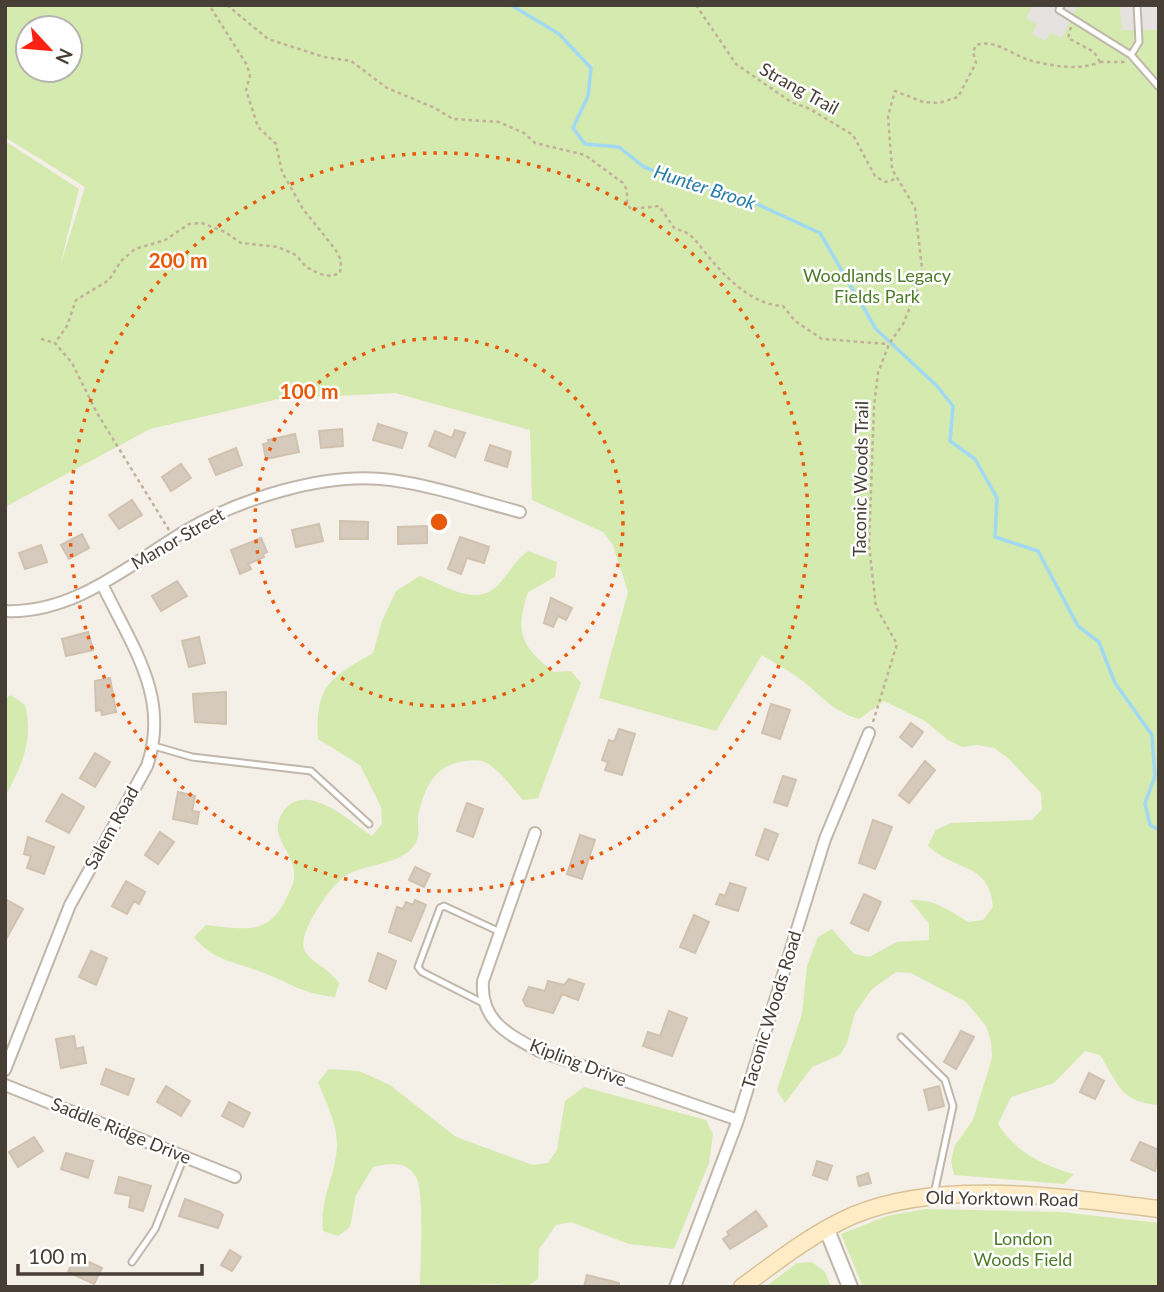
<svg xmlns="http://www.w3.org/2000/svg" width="1164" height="1292" font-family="Lato,sans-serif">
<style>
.green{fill:#d4eaaf;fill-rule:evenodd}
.parking{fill:#e5e2df}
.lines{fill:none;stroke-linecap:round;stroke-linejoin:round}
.stream{stroke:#a1d9f3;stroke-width:3.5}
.building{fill:#d6cabc;stroke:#d1c1af;stroke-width:2}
.service-casing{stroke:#c0b6a9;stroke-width:9}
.minor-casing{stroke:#c0b6a9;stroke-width:14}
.tertiary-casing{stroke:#c0b6a9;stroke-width:18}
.secondary-casing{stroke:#d9c297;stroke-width:19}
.path{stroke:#c2b09a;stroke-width:2.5;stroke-dasharray:3.5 3.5;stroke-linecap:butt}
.service{stroke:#fff;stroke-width:5}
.minor{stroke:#fff;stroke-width:10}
.tertiary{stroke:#fff;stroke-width:14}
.secondary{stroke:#ffecc6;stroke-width:16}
.ring{fill:none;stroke:#e8590c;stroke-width:3.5;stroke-dasharray:3.5 7}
.labels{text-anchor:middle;stroke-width:5;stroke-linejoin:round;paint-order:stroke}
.street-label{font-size:18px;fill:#473f36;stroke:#fff}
.park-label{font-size:18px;fill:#4e7b27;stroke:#fff}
.water-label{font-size:19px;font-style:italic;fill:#287ca6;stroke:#fff}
.centre{fill:#e8590c;stroke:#fff;stroke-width:3.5}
.ring-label{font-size:21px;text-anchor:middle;font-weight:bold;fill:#e8590c;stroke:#fff;stroke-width:5;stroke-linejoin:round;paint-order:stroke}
</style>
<rect width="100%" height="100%" fill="#f4efe7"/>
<path class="green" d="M5 5H1159V1105C1120 1102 1119 1085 1100 1055L1085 1051 1054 1083 1011 1097 998 1124C1015 1152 1044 1166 1074 1174L1064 1184 954 1175 951 1161 955 1145 973 1120 992 1058 991 1041 986 1026 966 1002 911 973 896 972 872 989 855 1013 847 1043 840 1055 812 1067 785 1103 777 1090 802 1014 807 966 818 937 832 929 854 954 869 957 897 942 929 940V924L910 900C934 899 948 909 968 922L983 920 993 907C990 861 953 872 928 845L936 830 951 823 1032 820 1042 809 1041 793 1008 758 994 748 978 745 962 747 948 740 925 721 884 701 859 719C836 712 826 701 809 686 795 674 778 665 762 655L716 731 599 698 628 592 613 545 603 532 532 500 530 430 395 393 278 399 150 429 5 507V141L79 189 60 266 85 187 5 137ZM28 28H70V70H28Z
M528 551 557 562 555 577 528 592C515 631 520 646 554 672L571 671 581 683 538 798 523 800C513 789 502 773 490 765 482 759 474 760 465 761 435 765 426 785 419 811 415 824 423 835 413 847 397 866 366 863 345 876 331 885 295 936 305 951 312 964 328 967 339 983L335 997C300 993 295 985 264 973 237 962 214 962 194 937L206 925C244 929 269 937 287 897 293 885 296 878 293 866 290 854 280 843 278 831 277 822 280 814 287 807 311 784 350 822 372 836L382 824 381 807 360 765 318 739C315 684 331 678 373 653L382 621 396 591 420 576C444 585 476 608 498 585 509 573 515 561 528 551Z
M11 695 25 705C34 739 22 766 5 796V699Z
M329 1069 359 1071 390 1085 456 1137 533 1165 548 1163 557 1150 565 1101 584 1087 706 1120 713 1134 709 1163 674 1249 629 1244 571 1222 556 1225 539 1249 538 1279 526 1287 496 1284 420 1287C420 1265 425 1193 416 1177 407 1160 388 1163 373 1167L356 1195 350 1227 338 1236 323 1231C319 1200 336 1175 337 1145 337 1123 326 1102 318 1082Z
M925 1209 1061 1212 1159 1223V1287H863L841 1234 887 1216Z
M812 1262 825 1272 831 1287H765L797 1263Z"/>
<path class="parking" d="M1033 5H1078L1062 38 1050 33 1046 41 1032 34 1037 24 1026 18Z
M1120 5H1157L1159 30H1122Z"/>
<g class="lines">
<path class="stream" d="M511 5 559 34 591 68 588 96 573 128 585 144 619 147 644 167 691 185 733 193 820 233 876 329 937 386 953 406 950 441 975 459 997 498 995 537 1038 551 1078 626 1099 642 1115 683 1152 735 1155 776 1145 803 1150 825 1159 830"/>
</g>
<path class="building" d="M378 424 407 433 402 448 373 440Z
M342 429 343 446 321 448 319 431Z
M455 430 465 433 455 457 429 446 435 431 452 438Z
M295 434 299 452 266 459 263 444 269 443 268 440Z
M490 445 511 452 507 467 485 460Z
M236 448 242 465 216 475 209 459Z
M181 464 191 478 171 491 162 477Z
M132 500 142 515 119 529 109 515Z
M340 521 368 522V539H340Z
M319 524 323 541 296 547 292 530Z
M427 526V543L398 544V527Z
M82 534 89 548 69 559 61 545Z
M460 537 489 547 484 563 467 558 461 574 448 569Z
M261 538 267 552 263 554 264 557 248 564 251 569 240 574 231 550Z
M41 545 47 562 25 569 19 553Z
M177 581 187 596 161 611 152 596Z
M551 598 572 608 566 620 558 616 553 627 544 623Z
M88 632 93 650 66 656 62 639Z
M199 637 205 663 189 667 182 641Z
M110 678 116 712 102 715 101 710 96 711 95 681Z
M226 692V724L195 722 193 694Z
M771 704 790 710 780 739 762 733Z
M911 723 923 732 912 747 900 737Z
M619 729 635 734 622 775 605 770 608 762 602 760 609 740 614 742Z
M95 753 110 762 95 787 80 778Z
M925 761 935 770 909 803 899 795Z
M783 776 796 780 787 806 774 802Z
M178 792 195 796 192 811 199 812 197 824 173 819Z
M62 794 84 807 69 833 46 821Z
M467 803 483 809 473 837 457 831Z
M873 820 892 827 875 869 859 863Z
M765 829 778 834 768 860 756 855Z
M160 832 174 842 158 864 145 855Z
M580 835 595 840 582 879 567 874Z
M28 837 54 847 44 874 27 868 31 856 24 854Z
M415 867 430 874 424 887 409 880Z
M126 881 145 892 139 904 134 901 127 914 112 906Z
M730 883 746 888 738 911 716 904 720 894 725 896Z
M864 894 881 902 868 931 851 923Z
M5 899 23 909 5 941Z
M415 900 426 905 411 941 389 932 397 907 403 909 406 902 413 905Z
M694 915 709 922 695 953 680 947Z
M91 951 107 958 96 985 79 977Z
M378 953 396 961 386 989 369 981Z
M569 979 584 984 578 1000 562 994 553 1013 526 1006 523 1000 529 987 545 991 548 981 564 985Z
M669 1011 687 1018 672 1056 643 1046 648 1032 660 1036Z
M961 1031 974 1037 956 1069 944 1062Z
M74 1036 76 1049 83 1047 86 1063 61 1068 56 1039Z
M106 1069 134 1079 128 1095 101 1084Z
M1089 1073 1104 1081 1095 1099 1080 1092Z
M166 1086 190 1101 181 1116 157 1102Z
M939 1086 944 1106 929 1110 924 1090Z
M229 1102 250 1113 243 1127 222 1116Z
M34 1137 43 1151 18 1167 9 1152Z
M1140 1142 1159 1150 1155 1171 1131 1160Z
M66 1153 93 1161 88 1178 61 1169Z
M817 1161 832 1166 827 1180 813 1175Z
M868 1173 871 1183 859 1186 857 1177Z
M119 1177 151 1186 143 1211 129 1207 131 1196 115 1193Z
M185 1199 220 1212 223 1215 218 1228 179 1216Z
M756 1211 767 1226 730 1249 723 1239 729 1235 727 1232Z
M230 1250 241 1257 232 1271 221 1265Z
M76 1256 102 1268 94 1284 68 1272Z
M587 1275 619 1283V1287H584Z"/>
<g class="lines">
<g class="service-casing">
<path id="service" d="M1061 5 1059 10 1131 55 1159 87
M1131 55 1139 42 1137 5
M154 746 192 757 311 771 369 824
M483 1003 422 972 418 967 440 908 444 906 500 932
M901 1037 945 1080 953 1106 934 1194
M132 1262 155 1229 184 1157"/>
</g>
<g class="minor-casing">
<path id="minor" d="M5 611C73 614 128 566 182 533 238 499 326 471 391 480 435 486 478 501 520 512
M535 833 483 981C480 1021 508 1034 539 1051L738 1120
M5 1070 70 905 147 766C171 697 131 645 102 584
M5 1085 235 1177
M675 1287 738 1120 825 839 869 733"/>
</g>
<g class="tertiary-casing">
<path id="tertiary" d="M827 1230 850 1287"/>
</g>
<g class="secondary-casing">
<path id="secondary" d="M742 1287C776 1262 814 1232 854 1215 943 1178 1065 1198 1159 1209"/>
</g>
<path class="path" d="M227 5 268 39 324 57 351 61 387 88 435 108 453 119 499 122 524 133 535 143 585 155 623 183 627 190V204L631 209 659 206 675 229C691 232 695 240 704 251 723 275 751 305 783 306L795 321 822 339 888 344
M696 5 736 64 791 102 810 109 853 135 875 176 885 182 896 179
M1071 27 1068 38 1094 52 1100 62
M1100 62H1125
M41 339 55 343
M169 530 97 413 72 363 55 343 67 326 76 300 109 280 121 261 135 249 165 240 189 224 202 223 225 232 241 243 278 247 296 255 306 267 320 274 331 276 340 273 341 260 335 249 303 209 282 172 276 144 258 127 246 90 250 76 247 65 209 5
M873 722 897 644 876 607 869 545 874 406 878 373 889 344 903 324 923 277 915 208 892 169 888 116 895 91 923 102 939 103 958 97 976 63 973 52 976 45C996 39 1010 54 1029 60 1050 66 1080 71 1100 62"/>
<use href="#service" class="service"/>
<use href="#minor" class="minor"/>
<use href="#tertiary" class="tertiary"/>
<use href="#secondary" class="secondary"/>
</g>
<g class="ring">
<circle cx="439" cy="522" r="184"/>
<circle cx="439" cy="522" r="369"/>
</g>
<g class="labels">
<g class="street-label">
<text transform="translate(799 89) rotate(29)" y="6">Strang Trail</text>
<text transform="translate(861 479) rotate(-89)" y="6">Taconic Woods Trail</text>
<text transform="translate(178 539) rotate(-30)" y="6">Manor Street</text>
<text transform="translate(112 828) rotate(-61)" y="6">Salem Road</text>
<text transform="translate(772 1010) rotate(-73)" y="6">Taconic Woods Road</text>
<text transform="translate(578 1063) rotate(21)" y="6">Kipling Drive</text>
<text transform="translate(121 1131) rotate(22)" y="6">Saddle Ridge Drive</text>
<text transform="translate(1002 1199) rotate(1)" y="6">Old Yorktown Road</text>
</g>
<g class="park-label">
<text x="877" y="282">Woodlands Legacy<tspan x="877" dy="21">Fields Park</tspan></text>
<text x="1023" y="1245">London<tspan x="1023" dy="21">Woods Field</tspan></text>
</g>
<g class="water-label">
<text transform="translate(705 187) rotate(18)" y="7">Hunter Brook</text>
</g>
</g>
<circle cx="439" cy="522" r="10" class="centre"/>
<g class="ring-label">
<text x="178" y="268">200 m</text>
<text x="309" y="399">100 m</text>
</g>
<rect width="1164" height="1292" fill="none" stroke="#473f36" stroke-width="14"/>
<g transform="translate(49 49) rotate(116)"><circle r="33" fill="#ffffff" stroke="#b5b2af" stroke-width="2"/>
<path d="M0-5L12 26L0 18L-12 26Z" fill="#ff2213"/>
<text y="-10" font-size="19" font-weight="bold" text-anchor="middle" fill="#473f36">N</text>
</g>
<path d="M18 1264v10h184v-10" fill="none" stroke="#473f36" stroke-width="3.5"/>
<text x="28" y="1264" font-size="21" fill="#473f36" stroke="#ffffff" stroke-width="5" paint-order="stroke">100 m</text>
</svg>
